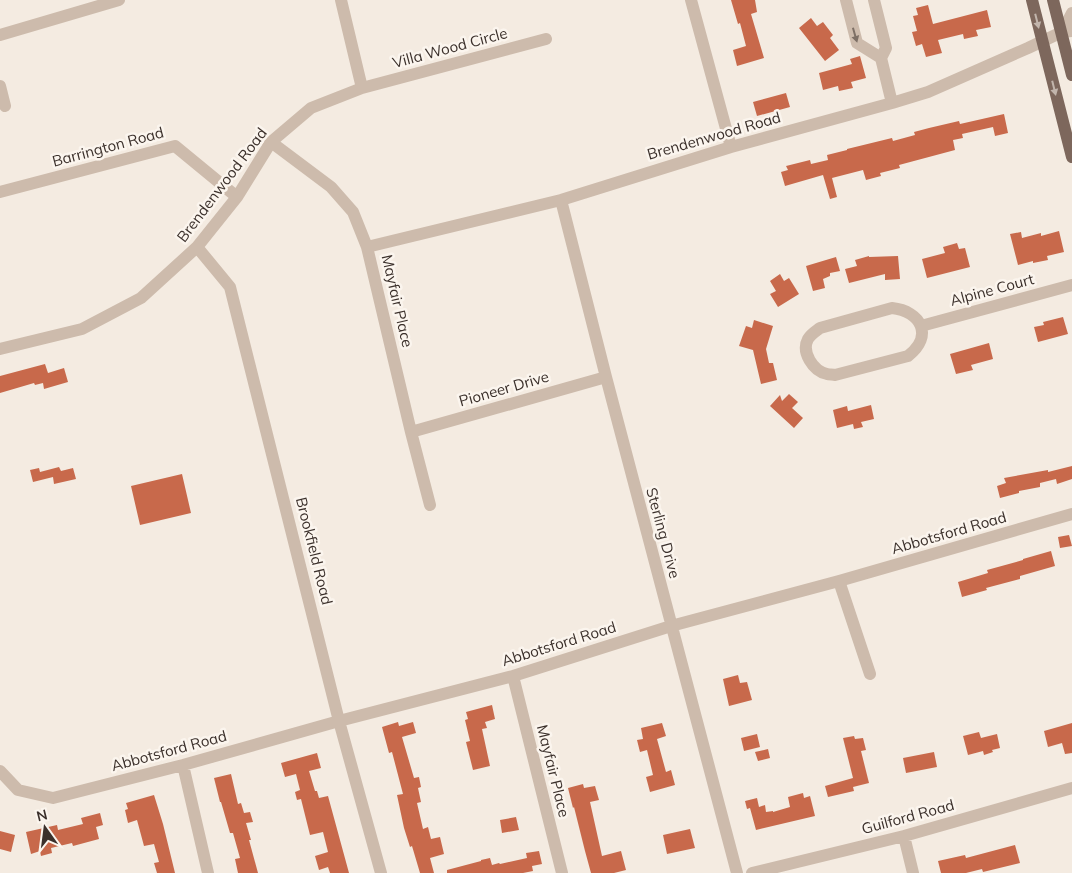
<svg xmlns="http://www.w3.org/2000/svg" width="1072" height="873" font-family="Mulish,sans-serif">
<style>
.building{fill:#c8694b}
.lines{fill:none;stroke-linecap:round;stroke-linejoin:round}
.minor{stroke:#cdbbac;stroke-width:12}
.major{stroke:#7d675c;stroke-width:12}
.oneway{fill:#c2b5ac}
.oneway2{fill:#7d6f65}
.labels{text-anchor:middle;stroke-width:5;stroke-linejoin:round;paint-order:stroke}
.street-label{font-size:15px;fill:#3b302b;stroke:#fbf5ee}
</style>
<rect width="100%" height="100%" fill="#f4ebe1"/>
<path class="building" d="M731 0H755L757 12 751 14 764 58 737 66 733 50 746 46 740 23 738 24Z
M928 5 933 24 987 10 991 27 976 30 978 36 964 39 963 34 938 40 942 53 926 57 922 44 916 46 912 32 917 31 913 16 918 15 916 8Z
M811 18 817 26 823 22 833 35 830 38 839 50 825 61 799 28Z
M860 56 866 78 851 82 853 88 839 91 838 86 823 90 819 73 852 64 850 59Z
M786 93 790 107 757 116 753 102Z
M1004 114 1008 133 995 136 993 127 962 134 963 138 953 140 955 150 899 165 900 168 880 173 881 176 866 180 863 170 832 178 837 197 830 199 823 175 785 186 781 172 788 170 786 166 810 160 811 164 828 160 827 155 847 150V149L892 138 893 141 915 135 914 132 929 128 959 121 960 124Z
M1059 231 1064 252 1047 256 1048 260 1033 263V261L1018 265 1010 234 1021 232 1022 238 1041 233V236Z
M957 243 959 249 965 248 970 267 927 278 922 259 945 253 943 247Z
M869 256V257L898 256 900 279 885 280V274L849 283 845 269 857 266 855 260Z
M836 257 840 271 830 273V276L823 279 825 288 813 291 806 266Z
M780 274 784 281 789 278 799 294 778 307 770 294 776 291 770 281Z
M1063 317 1068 334 1038 342 1034 327 1044 325 1043 322Z
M754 320 773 326 766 349 769 363H773L777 380 761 384 753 350 739 346 746 326 752 328Z
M989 343 993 359 971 365 973 370 956 374 950 354Z
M45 364 48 373 64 368 68 382 44 389 43 383 35 385 34 383 0 393V376Z
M789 394 798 402 792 408 803 418 794 428 770 406 780 395 782 401Z
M871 405 874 419 861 422 863 427 854 429 853 424 837 428 833 410 847 406 848 411Z
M1072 466V479L1057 484 1056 479 1040 483V487L1019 491V493L1000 498 997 486 1006 483 1004 478 1048 470V472Z
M59 467 61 471 73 468 76 479 54 484 53 477 33 482 30 470 39 468 40 472Z
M182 474 191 513 140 525 131 486Z
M1069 535 1072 546 1060 548 1058 537Z
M1051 551 1055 566 1020 576V579L986 588 987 590 962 597 958 582 988 573 987 570 1023 560V559Z
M738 675 740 683 747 682 752 700 729 706 723 679Z
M492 705 495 719 485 722 487 728 482 729 490 766 473 770 466 742 470 741 465 720 468 719 466 712Z
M398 722 399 726 413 722 416 733 402 737 414 778 419 777 421 787 418 788 421 802 417 803 423 829 428 827 431 839 440 837 444 854 430 858 434 873H420L412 846 410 847 404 828 397 795 403 794 392 752 389 753 382 727Z
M662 723 666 736 657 739 666 772 671 770 675 785 650 792 646 777 653 775 647 750 640 752 637 740 643 739 641 728Z
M1072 723V753L1065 754 1062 743 1048 747 1044 731Z
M979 732 981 738 997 734 1000 748 992 750 993 752 984 755 983 751 968 755 963 736Z
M757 734 760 747 744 751 741 738Z
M854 736 855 739 863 738 866 750 861 751 869 783 853 787 854 791 828 797 825 786 853 778 843 738Z
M768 749 770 758 758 761 755 752Z
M934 752 937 767 906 773 903 758Z
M317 753 321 768 309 771 315 791H317L319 798 328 796 349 873H330L328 867 319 870 315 856 328 852 323 832 310 835 301 799 297 800 295 792 300 790 296 774 285 777 281 763Z
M231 774 238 804 241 803 244 813 250 812 253 822 246 823 251 840H249L258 873H238L235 859 240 858 233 833H230L221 802H220L214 778Z
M583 784 584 788 595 786 599 800 590 802 602 856 621 851 626 870 614 873H591L585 851 574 807 573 808 568 788Z
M803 793 804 798 810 796 815 816 756 830 750 808 747 809 745 801 757 798 759 807 765 805 766 812 773 811V812L790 807 788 797Z
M154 795 163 824 175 873H157L154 863 159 862 154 844 144 846 137 820 128 823 125 810 128 809 126 803Z
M100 813 103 825 96 827 99 839 73 846 72 843 51 848 52 853 41 856 40 851 31 854 26 832 57 825 58 830 83 824 81 818Z
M516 817 519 830 502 833 500 820Z
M690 829 695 848 667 854 663 835Z
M0 831 15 835 11 852 0 849Z
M1015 845 1020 863 983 872 982 869 966 873H941L938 861 965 855 966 858Z
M539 851 542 864 532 866 533 871 523 873H447V870L481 861V860L490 858 492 865 499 863 500 864 527 858 526 853Z"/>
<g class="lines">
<path class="minor" d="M341 0 362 88
M691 0 731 147
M846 0 857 43 881 58
M874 0 886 48 881 58 892 103
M1062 32 1072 13
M0 35 119 0
M0 86 5 106
M271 142 331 187 353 212 367 247 411 432 430 505
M0 192 175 146 237 197
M561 200 606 377 737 873
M197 247 230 287 339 721 381 873
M367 247 561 200 731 147 892 103 928 92 1028 48 1062 32 1072 31
M892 308C921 311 934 336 908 356L835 375C832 374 830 375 827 374 813 371 801 352 808 339 811 334 816 331 820 328Z
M921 326 1072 285
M0 349 82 329 141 298 197 247 237 197 271 142 311 108 362 88 546 39
M411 432 606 377
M839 581 870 674
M513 676 562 873
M183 765 208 873
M0 771 18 790 53 798 183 765 339 721 513 676 671 626 839 581 1072 514
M904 836 913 873
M752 873 904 836 1072 788"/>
<path class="major" d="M1032 0 1072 157
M1053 0 1072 75"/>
</g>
<defs><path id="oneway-solid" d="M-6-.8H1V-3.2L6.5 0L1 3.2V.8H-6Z" transform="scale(1.25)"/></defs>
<g class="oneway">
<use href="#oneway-solid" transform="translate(1037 21) rotate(76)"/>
<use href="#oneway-solid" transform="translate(1054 88) rotate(76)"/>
</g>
<use class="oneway2" href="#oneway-solid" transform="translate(855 35) rotate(74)"/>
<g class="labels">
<g class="street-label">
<text transform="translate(450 48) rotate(-15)" y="5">Villa Wood Circle</text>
<text transform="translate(714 136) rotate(-16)" y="5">Brendenwood Road</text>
<text transform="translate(108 147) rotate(-15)" y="5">Barrington Road</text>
<text transform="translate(222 185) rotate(-53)" y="5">Brendenwood Road</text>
<text transform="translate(992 290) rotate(-15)" y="5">Alpine Court</text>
<text transform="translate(397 301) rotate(77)" y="5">Mayfair Place</text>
<text transform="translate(504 389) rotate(-16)" y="5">Pioneer Drive</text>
<text transform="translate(663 533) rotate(75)" y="5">Sterling Drive</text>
<text transform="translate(949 533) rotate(-16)" y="5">Abbotsford Road</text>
<text transform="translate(314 551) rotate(76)" y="5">Brookfield Road</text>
<text transform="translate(559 644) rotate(-17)" y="5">Abbotsford Road</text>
<text transform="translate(169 751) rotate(-15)" y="5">Abbotsford Road</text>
<text transform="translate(553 771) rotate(76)" y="5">Mayfair Place</text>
<text transform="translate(908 817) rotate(-15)" y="5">Guilford Road</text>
</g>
</g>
<g transform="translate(45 828) rotate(346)" stroke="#fbf5ee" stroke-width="4" paint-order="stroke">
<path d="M0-4L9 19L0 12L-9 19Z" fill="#3b302b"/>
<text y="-8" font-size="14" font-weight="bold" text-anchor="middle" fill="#3b302b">N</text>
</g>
</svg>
